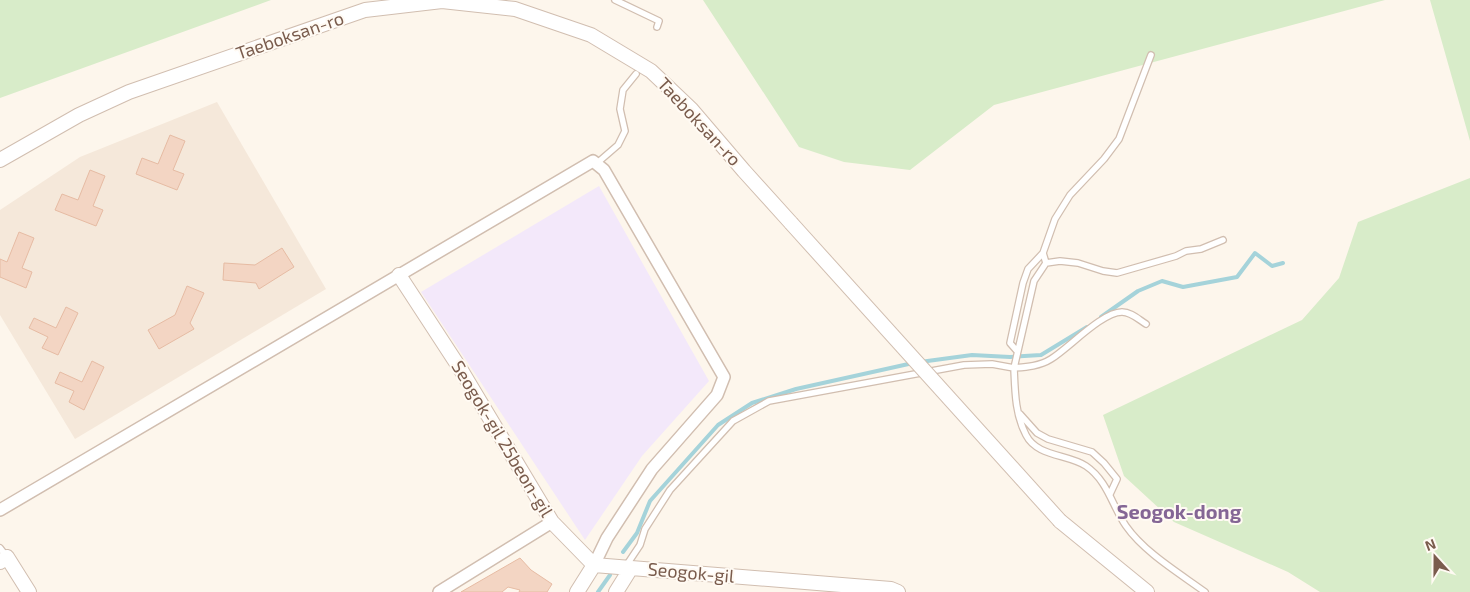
<svg xmlns="http://www.w3.org/2000/svg" width="1470" height="592" font-family="'Exo 2',sans-serif">
<style>
.residential{fill:#f5e8da}
.education{fill:#f3e8fa}
.green{fill:#d8ecc9}
.lines{fill:none;stroke-linecap:round;stroke-linejoin:round}
.stream{stroke:#a5d3da;stroke-width:4}
.building{fill:#f3d5c3;stroke:#e6bba3}
.service-casing{stroke:#d1beb0;stroke-width:8}
.minor-casing{stroke:#d1beb0;stroke-width:14}
.tertiary-casing{stroke:#d1beb0;stroke-width:16}
.service{stroke:#fff;stroke-width:5.5}
.minor{stroke:#fff;stroke-width:11}
.tertiary{stroke:#fff;stroke-width:14}
.tertiary-bridge-casing{stroke:#d1beb0;stroke-width:16;stroke-linecap:butt}
.tertiary-bridge{stroke:#fff;stroke-width:14}
.labels{text-anchor:middle;stroke-width:4;stroke-linejoin:round;paint-order:stroke}
.street-label{font-size:18px;fill:#7a5c4d;stroke:#fffaf3}
.quarter-label{font-size:20px;font-weight:bold;fill:#846695;stroke:#fffaf3}
</style>
<rect width="100%" height="100%" fill="#fdf6ec"/>
<path class="residential" d="M217 102 326 289 75 439 0 315V210L80 157Z"/>
<path class="education" d="M599 186 709 381 642 456 585 540 421 292Z"/>
<path class="green" d="M0 0H271L0 98Z
M703 0H1385L994 105 910 170 844 162 799 147Z
M1430 0H1470V141Z
M1470 178V592H1320L1288 572 1174 522 1124 476 1103 415 1302 320 1339 278 1358 222Z"/>
<g class="lines">
<path class="stream" d="M1101 317 1138 291 1162 281 1183 287 1237 277 1255 253 1272 266 1283 263
M920 362 972 355 1010 357 1041 355 1087 327
M623 552 637 533 650 501 718 425 752 403 796 389 913 363
M598 592 610 575"/>
</g>
<path class="building" d="M170 135 185 141 173 170 184 174 177 190 136 174 142 158 158 164Z
M90 170 105 176 93 206 103 210 96 226 55 210 62 194 78 200Z
M19 232 34 238 22 268 32 272 26 288 0 277V259L7 262Z
M282 248 294 267 259 289 256 283 223 280 224 263 255 265Z
M187 286 204 293 190 323 194 329 159 349 148 330 175 315Z
M66 307 78 313 58 355 42 348 48 337 29 328 34 318 56 328Z
M92 361 104 367 84 410 69 402 74 391 55 383 60 372 82 382Z
M520 558 531 570 552 584 547 592H519L520 590 508 587 502 592H461Z"/>
<g class="lines">
<g class="service-casing">
<path id="service" d="M615 0 659 21 657 27
M596 164 618 145 625 131 620 109 623 90 636 74
M1046 263 1060 261 1078 263 1103 271 1117 273 1176 256 1186 251 1201 249 1223 240
M1146 324C1138 319 1131 312 1122 312 1102 312 1069 348 1051 359 1040 366 1027 367 1014 368 1015 391 1015 414 1026 435 1037 457 1068 454 1086 466 1108 481 1112 506 1126 526 1144 552 1179 573 1205 592
M1017 351 1010 343 1023 283 1028 269 1043 253
M1020 414 1037 433 1048 439 1092 452 1104 463 1117 479 1110 494
M0 548 7 557
M626 566 640 545 645 529 670 490 733 421 769 401 964 365 992 364 1014 368 1034 281 1046 263 1043 253 1055 219 1070 195 1104 159 1119 139 1151 55"/>
</g>
<g class="minor-casing">
<path id="minor" d="M0 510 593 161 604 170 724 377 717 395 652 469 607 538 594 565
M439 592 552 522"/>
</g>
<g class="tertiary-casing">
<path id="tertiary" d="M0 160 79 115 129 92 365 10 442 1 515 9 591 35 651 71 691 109 744 171 791 223
M399 275 461 370 552 522 594 565 891 589 898 592
M1060 521 1147 592
M0 562 7 557 29 592
M577 592 594 565
M616 592 631 568"/>
</g>
<use href="#service" class="service"/>
<use href="#minor" class="minor"/>
<use href="#tertiary" class="tertiary"/>
<g class="tertiary-bridge-casing">
<path id="tertiary-bridge" d="M791 223 1060 521"/>
</g>
<use href="#tertiary-bridge" class="tertiary-bridge"/>
</g>
<g class="labels">
<g class="street-label">
<text transform="translate(290 36) rotate(-19)" y="6">Taeboksan-ro</text>
<text transform="translate(699 122) rotate(47)" y="6">Taeboksan-ro</text>
<text transform="translate(502 439) rotate(59)" y="6">Seogok-gil 25beon-gil</text>
<text transform="translate(691 573) rotate(5)" y="6">Seogok-gil</text>
</g>
<g class="quarter-label">
<text x="1179" y="519">Seogok-dong</text>
</g>
</g>
<g transform="translate(1435 557) rotate(339)" stroke="#fffaf3" stroke-width="4" paint-order="stroke">
<path d="M0-4L9 19L0 12L-9 19Z" fill="#7a5c4d"/>
<text y="-8" font-size="14" font-weight="bold" text-anchor="middle" fill="#7a5c4d">N</text>
</g>
</svg>
